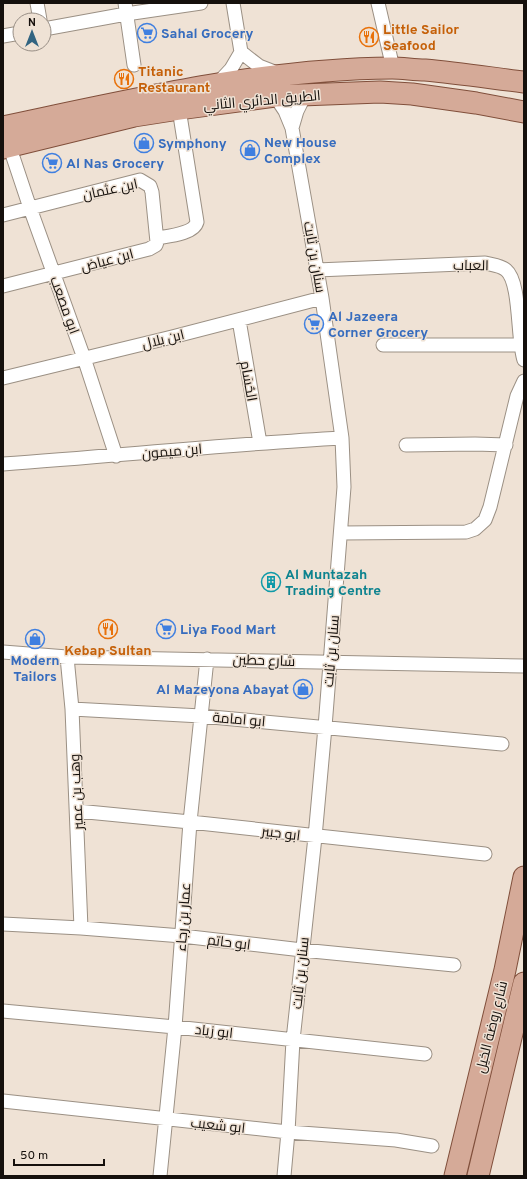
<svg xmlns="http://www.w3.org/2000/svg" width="527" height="1179" font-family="Overpass,Cairo,sans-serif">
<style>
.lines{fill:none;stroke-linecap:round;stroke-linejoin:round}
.minor-casing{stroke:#9b9084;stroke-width:15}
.primary-casing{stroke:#804f3b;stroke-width:23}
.minor{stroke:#fff;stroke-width:13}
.primary{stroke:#d5aa98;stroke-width:21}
.labels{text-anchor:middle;stroke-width:3;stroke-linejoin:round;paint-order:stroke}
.food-label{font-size:14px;font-weight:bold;fill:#c56008;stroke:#efe2d5;text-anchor:start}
.shop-label{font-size:14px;font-weight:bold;fill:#366cbe;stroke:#efe2d5;text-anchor:start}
.street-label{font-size:14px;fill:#15100c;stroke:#efe2d5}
.culture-label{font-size:14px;font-weight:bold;fill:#0d838f;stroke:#efe2d5;text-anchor:start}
</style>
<rect width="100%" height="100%" fill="#efe2d5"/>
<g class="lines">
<g class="minor-casing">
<path id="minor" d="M37 3 40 20
M125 3 134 65
M378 3 393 68
M44 29 126 14 201 3
M3 36 20 33
M241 52 259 66 277 73
M217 84 231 69 241 52 233 3
M275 96 285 111 292 128 322 298 342 438 344 487 325 727 315 837 293 1040 288 1132 284 1176
M292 128 297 111 305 95
M12 154 30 208 84 358 116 456
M3 215 140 180 150 186 152 192 157 242 156 245 149 249 3 286
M157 238C168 236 194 234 197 222L179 109
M317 270 485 263C492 265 500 265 506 270 521 282 517 340 524 360
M239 320 260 443
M383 345H520
M3 378 172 337 322 298
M406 445 475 444 506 445
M3 464C116 456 229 444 342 438
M341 533 466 532 475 529 485 520 490 507 517 396 524 381
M3 652 67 657 524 666
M67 657 72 709 81 928
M72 709 201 716 502 744
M77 811 190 822 485 854
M3 924 81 928 182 936 302 950 454 965
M3 1011 175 1027 425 1054
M3 1101 288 1132 396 1140 432 1146
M160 1176 175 1027 190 822 207 659"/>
</g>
<g class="primary-casing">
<path id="primary" d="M3 127C131 100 260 69 392 68 403 68 414 70 425 70 458 73 491 78 524 82
M3 148 134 116 179 109 275 96 380 92 412 94 476 103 524 112
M455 1176 505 970 524 877
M478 1176 524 983"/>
</g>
<use href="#minor" class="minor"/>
<use href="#primary" class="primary"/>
</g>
<defs>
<g id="supermarket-ring" transform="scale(1)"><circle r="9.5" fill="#efe2d5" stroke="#3f7fe0" stroke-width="1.5"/><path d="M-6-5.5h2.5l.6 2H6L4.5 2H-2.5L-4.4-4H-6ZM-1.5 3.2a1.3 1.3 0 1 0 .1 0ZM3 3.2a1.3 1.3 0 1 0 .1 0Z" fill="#3f7fe0"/></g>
<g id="restaurant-ring" transform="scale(1)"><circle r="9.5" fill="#efe2d5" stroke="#e8710a" stroke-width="1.5"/><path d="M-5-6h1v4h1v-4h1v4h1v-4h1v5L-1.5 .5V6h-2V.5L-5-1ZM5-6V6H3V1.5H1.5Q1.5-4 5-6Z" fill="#e8710a"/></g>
<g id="shop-ring" transform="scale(1)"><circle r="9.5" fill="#efe2d5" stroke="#3f7fe0" stroke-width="1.5"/><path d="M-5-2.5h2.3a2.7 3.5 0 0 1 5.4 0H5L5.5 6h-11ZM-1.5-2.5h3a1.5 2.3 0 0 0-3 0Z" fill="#3f7fe0"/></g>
<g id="building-ring" transform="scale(1)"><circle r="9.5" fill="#efe2d5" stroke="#0f9aa8" stroke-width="1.5"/><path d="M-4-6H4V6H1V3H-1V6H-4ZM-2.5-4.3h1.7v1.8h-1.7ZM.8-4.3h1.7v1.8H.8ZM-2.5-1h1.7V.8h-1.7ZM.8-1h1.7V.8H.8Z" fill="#0f9aa8"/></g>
</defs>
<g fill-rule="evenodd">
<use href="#supermarket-ring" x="147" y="33"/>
<use href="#restaurant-ring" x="369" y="37"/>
<use href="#restaurant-ring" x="124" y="79"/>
<use href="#shop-ring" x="144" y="143"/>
<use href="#shop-ring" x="250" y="150"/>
<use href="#supermarket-ring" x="52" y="163"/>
<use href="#supermarket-ring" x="314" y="324"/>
<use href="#building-ring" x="271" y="582"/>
<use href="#restaurant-ring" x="108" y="629"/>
<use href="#supermarket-ring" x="166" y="629"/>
<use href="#shop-ring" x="35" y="639"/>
<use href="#shop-ring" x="303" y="689"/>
</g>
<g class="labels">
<g class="food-label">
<text x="383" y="34">Little Sailor<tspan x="383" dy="16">Seafood</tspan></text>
<text x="138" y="76">Titanic<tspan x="138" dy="16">Restaurant</tspan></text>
<text x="108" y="655" text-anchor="middle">Kebap Sultan</text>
</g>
<g class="shop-label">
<text x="161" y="38">Sahal Grocery</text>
<text x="264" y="147">New House<tspan x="264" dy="16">Complex</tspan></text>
<text x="158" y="148">Symphony</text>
<text x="66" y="168">Al Nas Grocery</text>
<text x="328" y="321">Al Jazeera<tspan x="328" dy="16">Corner Grocery</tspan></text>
<text x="180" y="634">Liya Food Mart</text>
<text x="35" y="665" text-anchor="middle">Modern<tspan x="35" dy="16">Tailors</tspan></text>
<text x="289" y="694" text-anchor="end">Al Mazeyona Abayat</text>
</g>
<g class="street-label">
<text transform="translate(262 100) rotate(-5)" y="5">الطريق الدائري الثاني</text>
<text transform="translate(110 189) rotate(-12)" y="5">ابن عثمان</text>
<text transform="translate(315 257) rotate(80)" y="5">سنان بن ثابت</text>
<text transform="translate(107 260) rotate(-15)" y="5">ابن عياض</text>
<text transform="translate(471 265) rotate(1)" y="5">العباب</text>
<text transform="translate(65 305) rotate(70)" y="5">ابو مصعب</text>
<text transform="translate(163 339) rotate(-14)" y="5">ابن بلال</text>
<text transform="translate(249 381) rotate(80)" y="5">الحُسَام</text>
<text transform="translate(172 451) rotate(-5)" y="5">ابن ميمون</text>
<text transform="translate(331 651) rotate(-85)" y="5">سنان بن ثابت</text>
<text transform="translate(264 660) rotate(2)" y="5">شارع حطين</text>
<text transform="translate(239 719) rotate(5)" y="5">ابو امامة</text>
<text transform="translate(76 792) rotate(-93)" y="5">وهب بن عمير</text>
<text transform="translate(281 833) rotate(7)" y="5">ابو جبير</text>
<text transform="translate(183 917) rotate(-86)" y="5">عمار بن رجاء</text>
<text transform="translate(229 942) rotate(7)" y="5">ابو حاتم</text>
<text transform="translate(300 973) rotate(-84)" y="5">سنان بن ثابت</text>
<text transform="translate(491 1027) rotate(-76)" y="5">شارع روضة الخيل</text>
<text transform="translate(214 1031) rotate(6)" y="5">ابو زياد</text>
<text transform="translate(218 1125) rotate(6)" y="5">ابو شعيب</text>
</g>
<g class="culture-label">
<text x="285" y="579">Al Muntazah<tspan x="285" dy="16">Trading Centre</tspan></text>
</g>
</g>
<rect width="527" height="1179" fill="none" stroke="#15100c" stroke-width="8"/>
<g transform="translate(32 32)"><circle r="19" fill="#efe2d5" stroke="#988e85"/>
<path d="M0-3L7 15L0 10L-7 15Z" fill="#326481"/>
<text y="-6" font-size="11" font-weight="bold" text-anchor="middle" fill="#15100c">N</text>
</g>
<path d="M14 1159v6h90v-6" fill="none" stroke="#15100c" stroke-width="2"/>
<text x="20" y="1159" font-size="12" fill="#15100c" stroke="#efe2d5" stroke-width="3" paint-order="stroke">50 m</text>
</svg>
